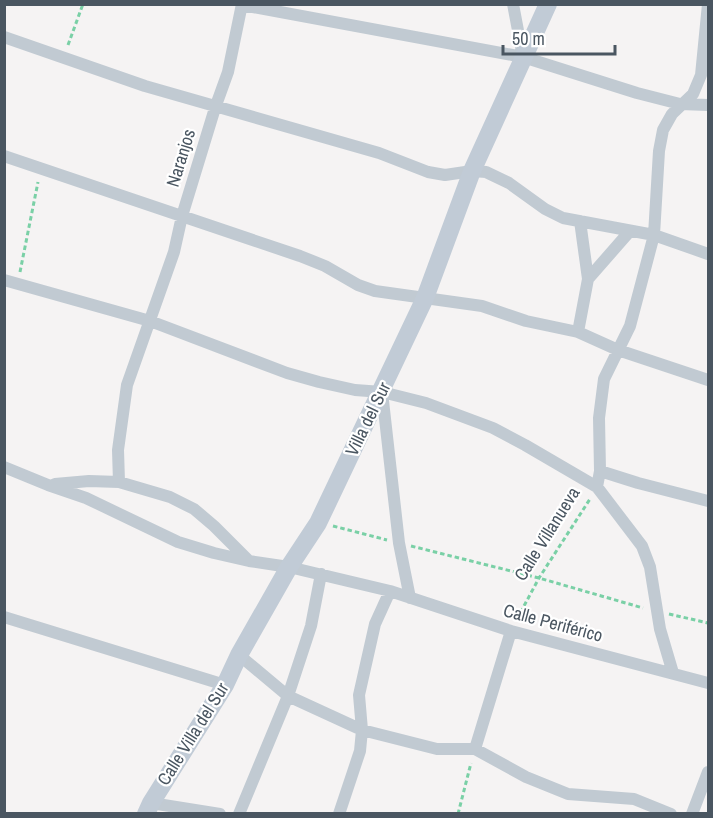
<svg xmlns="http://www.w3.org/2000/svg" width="713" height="818" font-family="'Archivo Narrow',sans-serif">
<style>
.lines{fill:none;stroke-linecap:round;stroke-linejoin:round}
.path{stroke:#7ad0a6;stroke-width:3;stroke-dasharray:4.5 3;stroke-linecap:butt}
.street{stroke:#c1cad2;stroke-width:12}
.secondary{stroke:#c1cbd6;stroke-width:18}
.labels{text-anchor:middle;stroke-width:4.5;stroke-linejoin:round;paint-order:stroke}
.street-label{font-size:18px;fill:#4a5661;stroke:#fff}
</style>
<rect width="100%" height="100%" fill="#f5f3f3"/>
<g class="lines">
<path class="path" d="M68 45 83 4
M20 272 38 182
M333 526 387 540
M411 546 539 578 643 608
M669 614 708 623
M517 619 539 578 590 499
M458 814 471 763"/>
<path class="street" d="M513 4 523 57
M242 5 523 57 637 93 680 104 708 105
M4 37 145 86 379 153 428 172 445 175 472 171 486 172 509 183 545 209 563 218 654 235 708 254
M4 156 300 256 325 266 358 285 375 291 482 306 526 321 578 332 618 350 708 380
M588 279 630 231
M4 280 150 321 287 373 319 382 355 390 382 392 426 403 493 428 525 445 597 487 642 546 650 567 660 629 673 673
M578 332 588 279 580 221
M382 392 399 543 410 598
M4 467 48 485 86 498 178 542 214 553 249 561 289 567 390 591 511 631 708 683
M600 471 638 483 708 501
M119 482 118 450 127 385 174 252 182 216 215 108 228 72 242 4
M55 484 89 481 119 482 170 497 194 509 214 526 249 561
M597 487 600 471 599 418 604 379 630 326 654 235 659 151 663 130 672 114 693 94 701 75 708 4
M4 617 225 685
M239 655 288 696 362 730 437 749H475L526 777 568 794 634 799 671 814
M475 749 511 631
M151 803 220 814
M239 814 288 696 311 626 321 574
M339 814 360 751 362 730 359 695 375 624 390 591
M692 814 708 772"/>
<path class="secondary" d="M146 814 151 803 225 685 239 655 289 567 318 523 425 298 472 171 548 4"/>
</g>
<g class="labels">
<g class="street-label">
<text transform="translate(181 158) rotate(-73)" y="6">Naranjos</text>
<text transform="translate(368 419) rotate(-64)" y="6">Villa del Sur</text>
<text transform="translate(547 534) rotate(-58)" y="6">Calle Villanueva</text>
<text transform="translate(553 623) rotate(15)" y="6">Calle Periférico</text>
<text transform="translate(193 734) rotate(-58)" y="6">Calle Villa del Sur</text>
</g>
</g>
<rect width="713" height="818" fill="none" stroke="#4a5661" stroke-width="12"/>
<path d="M503 45v9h112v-9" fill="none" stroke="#4a5661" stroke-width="3"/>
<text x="512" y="45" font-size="18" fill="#4a5661" stroke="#ffffff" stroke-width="4.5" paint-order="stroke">50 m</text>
</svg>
